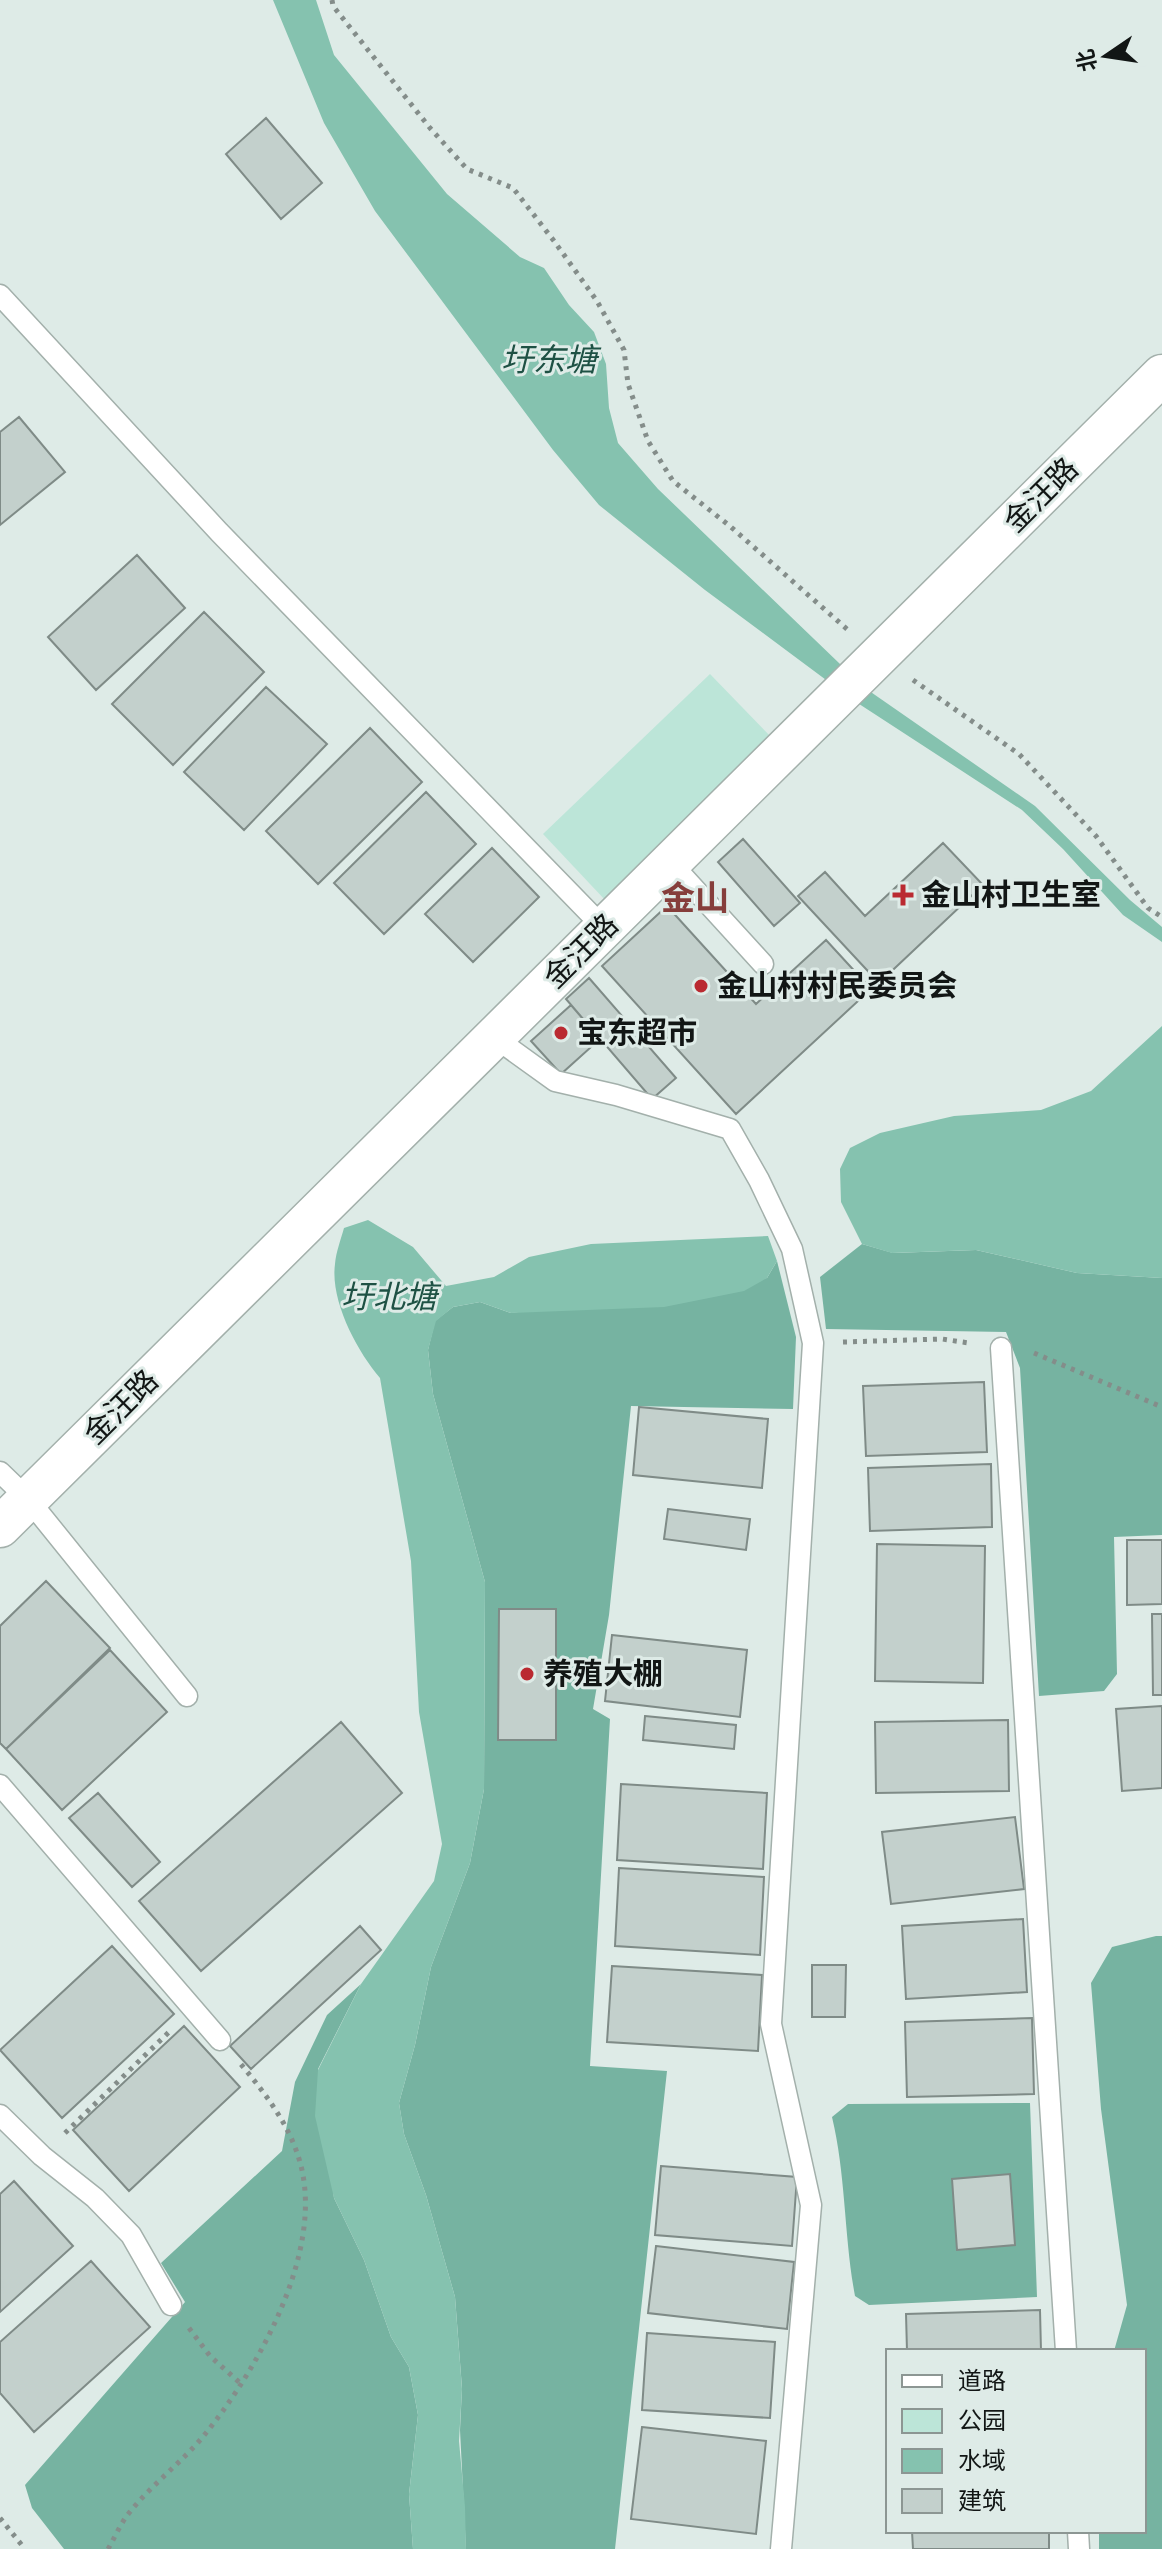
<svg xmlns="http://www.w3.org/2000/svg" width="1162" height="2549" font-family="Karla,'Noto Sans SC',sans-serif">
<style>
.green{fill:#bce5d8}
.forest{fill:#76b3a1}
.water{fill:#85c2af}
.building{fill:#c3d0cc;stroke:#7f8b87;stroke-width:2}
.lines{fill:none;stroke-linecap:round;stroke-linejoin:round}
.service-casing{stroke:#a3b0ab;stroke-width:23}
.minor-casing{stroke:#a3b0ab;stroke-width:43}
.path{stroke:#848d8a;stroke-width:5;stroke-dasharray:4 6;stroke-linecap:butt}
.service{stroke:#fff;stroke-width:20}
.minor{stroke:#fff;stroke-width:40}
.poi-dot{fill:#ba2a31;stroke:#deebe7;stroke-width:3}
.labels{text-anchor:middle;stroke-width:6;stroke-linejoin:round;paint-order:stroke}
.street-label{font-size:30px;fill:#121615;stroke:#deebe7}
.poi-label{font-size:30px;font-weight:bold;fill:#121615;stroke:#deebe7;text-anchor:start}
.water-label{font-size:32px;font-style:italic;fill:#1e5144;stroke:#deebe7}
.quarter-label{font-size:34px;font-weight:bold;fill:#863e3b;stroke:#deebe7}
</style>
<rect width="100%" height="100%" fill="#deebe7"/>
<path class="green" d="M710 674 774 740 606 901 543 834Z"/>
<path class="forest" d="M862 1244 893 1253 976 1250 1077 1273 1162 1278V1535L1114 1537 1117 1674 1104 1691 1039 1696 1020 1368 1006 1332 826 1329 820 1277Z
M777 1261 796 1337 793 1409 631 1406 609 1615 593 1709 610 1719 590 2066 667 2071 615 2549H466L460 2430 462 2388 455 2297 426 2195 404 2134 399 2103 415 2045 431 1967 470 1863 484 1789 485 1582 433 1394 428 1350 435 1321 453 1307 480 1302 511 1313 767 1278Z
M1156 1936H1162V2549H1099V2531H1144V2351H1114L1127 2305 1101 2109 1091 1983 1112 1947Z
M361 1984 318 2069 334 2198 364 2260 391 2337 409 2367 418 2415 409 2494 413 2549H64L32 2508 25 2485 185 2302 161 2263 282 2151 295 2082 327 2015Z
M1030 2103 1037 2297 869 2305 855 2296C844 2237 846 2175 832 2117L848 2104Z"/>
<path class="water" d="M273 0H316L334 55 447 194 520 257 544 268 569 305 594 332 606 364 609 408 618 443 658 489 865 688 1035 806 1130 900 1162 927V942L1123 915 1063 849 1022 810 853 700 705 590 599 505 553 450 375 211 324 123Z
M1162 1026V1278L1077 1273 976 1250 892 1253 862 1244 841 1202 840 1169 850 1148 880 1133 954 1116 1041 1110 1091 1091Z
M368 1220 413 1247 446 1286 494 1277 529 1257 591 1244 768 1236 777 1261 767 1278 744 1291 664 1307 511 1313 480 1302 453 1307 436 1321 428 1350 433 1394 485 1582 484 1789 470 1863 431 1967 415 2045 399 2103 404 2134 426 2195 455 2297 462 2389 459 2441 465 2507 466 2549H413L409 2494 418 2415 409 2367 391 2337 364 2260 334 2198 315 2116 318 2070 361 1984 434 1881 442 1844 419 1712 411 1561 380 1378C357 1351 330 1301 335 1264 336 1252 341 1239 344 1228Z"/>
<path class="building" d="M266 118 322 183 281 219 226 154Z
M19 417 65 472 0 525V432Z
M137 555 185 608 96 690 48 637Z
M204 612 264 672 173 765 112 704Z
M266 687 327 744 244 830 184 772Z
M370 728 422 782 318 884 266 831Z
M426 792 476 844 384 934 334 883Z
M743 839 800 903 774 926 718 862Z
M943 843 983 885 879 983 798 896 825 872 865 916Z
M492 848 539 897 473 962 425 914Z
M667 906 756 1004 826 940 871 989 736 1114 602 966Z
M589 978 676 1078 652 1099 566 999Z
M571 1005 600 1039 561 1074 531 1041Z
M984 1382 987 1452 866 1456 863 1386Z
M639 1407 768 1419 762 1488 633 1475Z
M991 1464 992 1527 870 1531 868 1468Z
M668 1509 750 1519 746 1550 664 1539Z
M1127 1540H1162V1604L1127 1605Z
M877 1544 985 1546 983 1683 875 1681Z
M46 1581 110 1648 6 1749 0 1743V1626Z
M499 1609H556V1740H498Z
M1152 1614H1162V1695H1153Z
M612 1635 747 1650 740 1717 605 1701Z
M110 1650 167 1712 62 1810 6 1749Z
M1162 1706V1788L1122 1791 1116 1709Z
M645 1716 736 1725 734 1749 643 1740Z
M1008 1720 1009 1791 876 1793 875 1722Z
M341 1722 402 1793 201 1971 139 1901Z
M621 1784 767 1793 763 1869 617 1860Z
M98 1793 160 1862 132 1887 69 1818Z
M1015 1817 1024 1889 891 1904 882 1832Z
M619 1868 764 1877 760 1955 615 1946Z
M1023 1919 1027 1992 906 1999 902 1926Z
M360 1926 381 1950 251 2069 230 2046Z
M112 1946 174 2014 62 2118 0 2050Z
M812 1965H846L845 2017H812Z
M612 1966 762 1975 758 2051 607 2042Z
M1032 2018 1034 2094 907 2097 905 2022Z
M184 2026 240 2087 129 2191 73 2130Z
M661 2166 797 2177 792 2246 655 2235Z
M1010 2174 1015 2245 957 2250 952 2179Z
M14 2181 73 2246 0 2312V2194Z
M656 2246 794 2262 787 2329 648 2313Z
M91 2261 150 2327 34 2432 0 2393V2342Z
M1040 2310 1041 2351H907L906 2314Z
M647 2333 775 2342 770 2418 642 2410Z
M642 2427 766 2441 756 2534 631 2519Z
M912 2531H1049V2549H913Z"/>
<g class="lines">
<g class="service-casing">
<path id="service" d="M0 295 219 532 604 928
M670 862 763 964
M494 1037 555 1081 616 1095 730 1129 759 1180 792 1249 813 1343 771 2024 811 2205 781 2549
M1001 1348 1066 2351
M0 1472 28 1499 187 1696
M0 1785 220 2040
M0 2115 42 2156 95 2198 131 2235 171 2305
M1078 2531 1079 2549"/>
</g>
<g class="minor-casing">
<path id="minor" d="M0 1527 1162 375"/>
</g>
<path class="path" d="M332 0 333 6 430 128 467 169 513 188 554 241 597 301 624 350 628 384 648 441 673 481 731 527 848 630
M913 680 1019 754 1096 836 1148 908 1162 917
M843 1342 942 1339 969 1343
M1034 1353 1162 1407
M65 2133 170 2031
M189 2328 210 2356 240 2383
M0 2518 25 2549
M108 2549C114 2539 119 2527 126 2517 149 2486 182 2463 206 2433 259 2367 323 2253 301 2166 291 2126 265 2093 239 2062"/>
<use href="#service" class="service"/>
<use href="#minor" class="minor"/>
</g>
<g class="poi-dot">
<path d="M899 883h8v8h8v8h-8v8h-8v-8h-8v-8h8z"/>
<circle cx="701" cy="986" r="8"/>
<circle cx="561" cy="1033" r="8"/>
<circle cx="527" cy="1674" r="8"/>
</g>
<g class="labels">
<g class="street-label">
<text transform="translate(1041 495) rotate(-45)" y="10">金汪路</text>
<text transform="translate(581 951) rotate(-45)" y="10">金汪路</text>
<text transform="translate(121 1407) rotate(-45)" y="10">金汪路</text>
</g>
<g class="poi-label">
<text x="921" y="905">金山村卫生室</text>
<text x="717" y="996">金山村村民委员会</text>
<text x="577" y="1043">宝东超市</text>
<text x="543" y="1684">养殖大棚</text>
</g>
<g class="water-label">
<text x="549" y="371">圩东塘</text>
<text x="389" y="1308">圩北塘</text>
</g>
<g class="quarter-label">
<text x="695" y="910">金山</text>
</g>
</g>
<rect x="886" y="2349" width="260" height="184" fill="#deebe7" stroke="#8c9693" stroke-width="2"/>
<rect x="902" y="2375" width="40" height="12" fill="#ffffff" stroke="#8c9693" stroke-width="2"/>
<text x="958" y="2389" font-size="24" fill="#121615">道路</text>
<rect x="902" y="2409" width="40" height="24" fill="#bce5d8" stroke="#8c9693" stroke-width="2"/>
<text x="958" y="2429" font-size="24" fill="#121615">公园</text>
<rect x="902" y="2449" width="40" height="24" fill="#85c2af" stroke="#8c9693" stroke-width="2"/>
<text x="958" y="2469" font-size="24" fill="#121615">水域</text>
<rect x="902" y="2489" width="40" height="24" fill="#c3d0cc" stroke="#8c9693" stroke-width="2"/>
<text x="958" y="2509" font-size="24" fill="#121615">建筑</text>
<g transform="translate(1106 56) rotate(257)" stroke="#deebe7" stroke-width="6" paint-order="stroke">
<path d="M0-6L14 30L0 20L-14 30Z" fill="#121615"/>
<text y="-12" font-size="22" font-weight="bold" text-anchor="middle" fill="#121615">北</text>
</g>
</svg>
